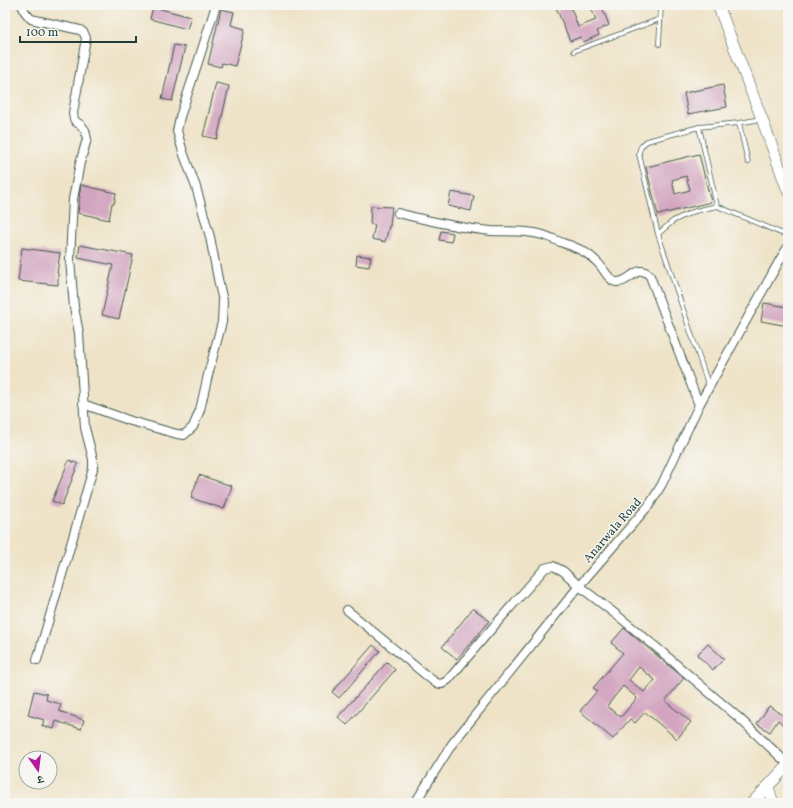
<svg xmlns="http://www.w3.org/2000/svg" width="793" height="808" font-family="Vollkorn,'Noto Serif Devanagari',serif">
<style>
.building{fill:#d2a4c0;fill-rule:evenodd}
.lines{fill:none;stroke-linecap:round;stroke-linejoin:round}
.lane-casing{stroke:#3e564a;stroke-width:5.5}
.street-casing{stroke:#3e564a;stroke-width:10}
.secondary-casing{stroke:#3e564a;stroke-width:12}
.lane{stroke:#fff;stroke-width:4}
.street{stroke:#fff;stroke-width:8}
.secondary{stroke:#fff;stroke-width:11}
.labels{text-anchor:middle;stroke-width:3;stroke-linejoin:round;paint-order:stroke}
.street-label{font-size:12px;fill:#1f3d34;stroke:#f6f6f2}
</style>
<rect width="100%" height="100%" fill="#f6f6f2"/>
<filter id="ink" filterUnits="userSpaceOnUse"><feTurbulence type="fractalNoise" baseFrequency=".025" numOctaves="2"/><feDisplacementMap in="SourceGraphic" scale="8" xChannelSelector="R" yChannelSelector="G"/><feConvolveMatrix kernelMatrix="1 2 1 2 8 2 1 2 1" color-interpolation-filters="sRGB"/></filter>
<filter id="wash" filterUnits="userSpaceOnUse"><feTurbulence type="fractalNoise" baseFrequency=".012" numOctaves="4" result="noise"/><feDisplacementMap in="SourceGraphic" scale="16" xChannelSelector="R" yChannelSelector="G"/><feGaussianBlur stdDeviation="0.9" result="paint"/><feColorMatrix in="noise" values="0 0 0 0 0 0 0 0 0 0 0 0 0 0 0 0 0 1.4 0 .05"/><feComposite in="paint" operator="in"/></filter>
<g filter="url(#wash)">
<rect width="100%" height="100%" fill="#efe3c7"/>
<g id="blocks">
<path class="building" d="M555 5H570L578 27 596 20 590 5H601L609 25 597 31 599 35 583 42 581 37 570 41Z
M153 7 191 17 187 29 150 19Z
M221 9 234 12 231 25 245 29 235 66 222 63 221 67 208 64Z
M174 45 185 47 172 101 162 99Z
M216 83 229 86 217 139 203 136Z
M723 85 727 107 688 114 684 93Z
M699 154 711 202 658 215 646 167ZM686 176 690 190 675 194 672 180Z
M81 185 116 193 114 204 112 203 109 220 78 213 80 196H79Z
M451 192 474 196 471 211 448 206Z
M371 206 392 207 390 226H389L385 242 372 239 375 225 370 224Z
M441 231 453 233 451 242 439 240Z
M80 245 133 255 119 319 102 315 113 265 78 258Z
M22 248 60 253 57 273H58V285L18 281Z
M357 255 371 257 369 267 356 265Z
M764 303 788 307V326L761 321Z
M69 460 78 464 62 505 52 501Z
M199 475 232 486 224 509 191 498Z
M473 608 489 621 457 659 442 647Z
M624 628 684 678 665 701 691 722 677 739 645 712 635 723 630 719 613 739 580 711 597 691 593 688 623 653 611 643ZM639 667 655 680 644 692 629 680ZM623 686 637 698 621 717 607 706Z
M708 644 724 659 713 670 697 655Z
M373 645 380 651 339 698 332 692Z
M387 662 395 670 347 725 338 717Z
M34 691 47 694 46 700 61 704 59 711 84 720 81 729 56 721 54 729 42 726 44 720 28 715Z
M769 706 788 719V730L778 720 770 732 757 724Z"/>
</g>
</g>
<g filter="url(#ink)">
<use href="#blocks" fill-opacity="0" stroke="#3e564a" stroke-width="1"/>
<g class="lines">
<g class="lane-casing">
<path id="lane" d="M659 44 661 5
M574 51 660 19
M739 123 748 162
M699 127 739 123 761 119
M658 234 673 221 681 217 695 211 717 206 788 236
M709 387 658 234 639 154C639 148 642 145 647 141L699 127 717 206"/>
</g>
<g class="street-casing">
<path id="street" d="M22 5 25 12 31 19 80 30 84 33 86 38 73 113 74 119 76 122 81 125 85 130 87 139 80 163 73 199 70 260 74 307 79 333 85 428 93 459V469L37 660
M398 213C429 221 460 228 491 231 510 232 529 230 546 236 552 238 557 241 563 243 567 245 571 245 574 247 582 250 591 256 597 262 603 267 608 280 616 282 630 284 638 261 650 276L699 405
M83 404 131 421 177 434 184 435 193 427 200 410 208 375 222 322 223 301 219 284 210 237 196 187 183 152 177 131 180 117 199 59 216 5
M347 610 427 676 436 683 442 684 448 680 494 626 545 568 553 566 563 571 579 586 618 616 656 647 739 718 788 764
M415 803 452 744 579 586 650 504 662 484 699 405 781 258 788 247"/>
</g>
<g class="secondary-casing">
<path id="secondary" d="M718 5 762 119 788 191
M768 787 773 803
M752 803 788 765"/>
</g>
<use href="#lane" class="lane"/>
<use href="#street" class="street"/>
<use href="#secondary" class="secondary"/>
</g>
</g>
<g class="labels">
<g class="street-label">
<text transform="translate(612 530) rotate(-49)" y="4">Anarwala Road</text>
</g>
</g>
<rect width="793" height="808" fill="none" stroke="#f6f6f2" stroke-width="20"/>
<g transform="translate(38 770) rotate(166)"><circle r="19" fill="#f6f6f2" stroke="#a0aca6"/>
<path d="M0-3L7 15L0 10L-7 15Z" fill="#b5179e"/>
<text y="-6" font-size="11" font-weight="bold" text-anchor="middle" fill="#1f3d34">उ</text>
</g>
<path d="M20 36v6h116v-6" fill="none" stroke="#1f3d34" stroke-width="2"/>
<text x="26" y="36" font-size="12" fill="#1f3d34" stroke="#f6f6f2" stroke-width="3" paint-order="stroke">100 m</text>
</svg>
